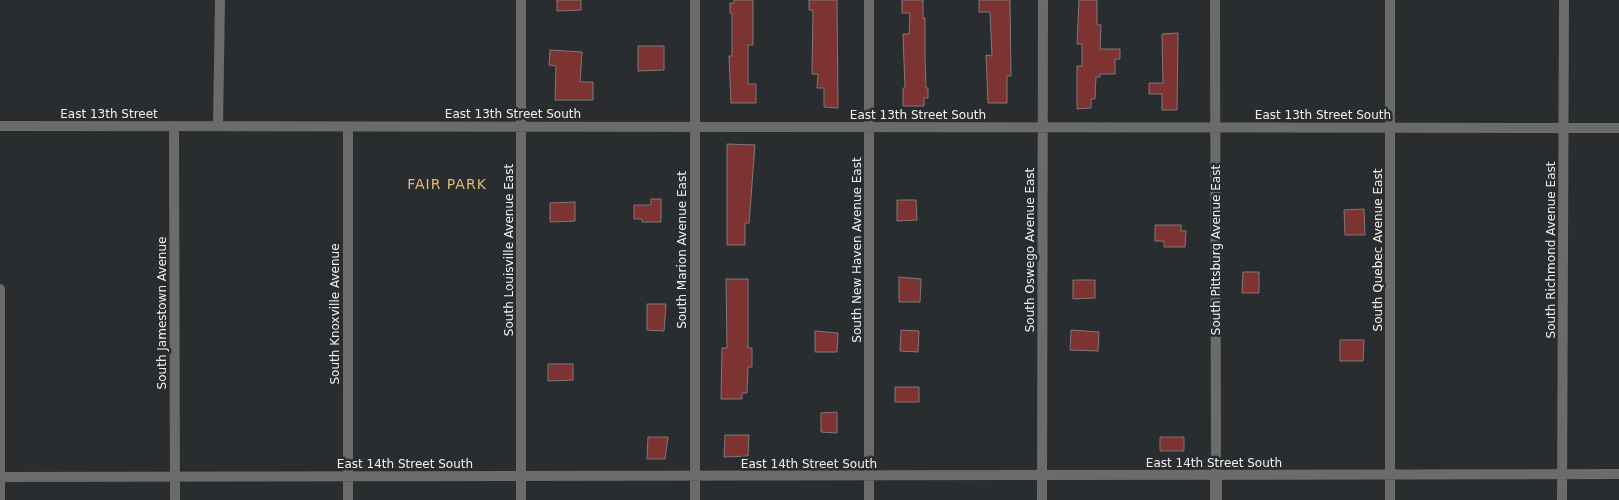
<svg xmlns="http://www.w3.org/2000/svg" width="1619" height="500" font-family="'DejaVu Sans',sans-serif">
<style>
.building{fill:#7c3331;stroke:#7f7979}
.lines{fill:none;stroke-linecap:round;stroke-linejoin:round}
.minor{stroke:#6b6b69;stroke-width:10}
.tertiary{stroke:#6b6b69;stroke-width:12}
.labels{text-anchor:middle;stroke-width:5;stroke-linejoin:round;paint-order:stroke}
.street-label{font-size:12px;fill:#eff1f3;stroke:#2a2d30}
.neighbourhood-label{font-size:14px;letter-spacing:1px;fill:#ddbc73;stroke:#2a2d30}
</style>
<rect width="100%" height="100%" fill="#2a2d30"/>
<path class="building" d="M557 0H581V10L557 11Z
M734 0H753V45H748V84H756V103H731L729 56H732V13H730V3H734Z
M809 0H837L838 108 824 107V88H817L818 74H812L813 10H809Z
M902 0H923V18H925V58L926 88H928V98H924V106H903V88H905L903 34H909L910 13H902Z
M979 0H1010L1011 76H1007V103H988L986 55 992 56 990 12H979Z
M1079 0H1097V25H1101L1100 49H1120V59H1115V74H1100V77H1096L1095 99H1091V108L1077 109V66H1082V44H1077Z
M1178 33 1177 110H1162V94H1149V83H1163L1162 34Z
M638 46H664V70L638 71Z
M550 50 582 52 580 82H593V100H555L556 66 549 65Z
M727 144 755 145 749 223H745V245H727Z
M651 199H661V222H642V219H634V205H651Z
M897 200H916L917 220 897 221Z
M575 202V221L550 222V203Z
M1364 209 1365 235H1345L1344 210Z
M1155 225H1181V231H1186L1185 247H1164V241H1155Z
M1243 272H1259V293H1242Z
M899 277 921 279 920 302H899Z
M726 279H748V348H752V367H748L747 393H742V399H721L722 348H727Z
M1073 280H1095V298L1073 299Z
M647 304H666L664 331 647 330Z
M901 330 919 331 918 352 900 351Z
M1071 330 1099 332 1098 351 1070 350Z
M815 331 838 333 837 352H815Z
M1340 340H1364L1363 361H1340Z
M548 364H573V380L548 381Z
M895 387H919V402H895Z
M837 412V433L821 432V413Z
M725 435H749L748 456 724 457Z
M648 437H668L665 459H647Z
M1160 437H1184V451H1160Z"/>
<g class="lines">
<path class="minor" d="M521 0V500
M695 0V500
M1215 0 1216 476
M0 126 1619 128
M174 126 175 500
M218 126 220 0
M348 127V500
M0 289V500
M0 477 1619 474
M869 500V0
M1042 500 1043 0
M1390 500V0
M1562 500 1564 0"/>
<path class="tertiary" d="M1216 500V476"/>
</g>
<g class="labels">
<g class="street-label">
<text x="109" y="118">East 13th Street</text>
<text x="513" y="118">East 13th Street South</text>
<text x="918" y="119">East 13th Street South</text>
<text x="1323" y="119">East 13th Street South</text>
<text transform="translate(509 250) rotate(-90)" y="4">South Louisville Avenue East</text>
<text transform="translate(682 250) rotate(-90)" y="4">South Marion Avenue East</text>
<text transform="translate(857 250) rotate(-90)" y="4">South New Haven Avenue East</text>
<text transform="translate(1030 250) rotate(-90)" y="4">South Oswego Avenue East</text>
<text transform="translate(1216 250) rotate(-90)" y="4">South Pittsburg Avenue East</text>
<text transform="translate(1378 250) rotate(-90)" y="4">South Quebec Avenue East</text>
<text transform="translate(1551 250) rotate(-90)" y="4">South Richmond Avenue East</text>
<text transform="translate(162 313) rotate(-90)" y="4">South Jamestown Avenue</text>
<text transform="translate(335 314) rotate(-90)" y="4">South Knoxville Avenue</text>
<text x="1214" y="467">East 14th Street South</text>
<text x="405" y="468">East 14th Street South</text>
<text x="809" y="468">East 14th Street South</text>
</g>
<g class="neighbourhood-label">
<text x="447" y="189">FAIR PARK</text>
</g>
</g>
</svg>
